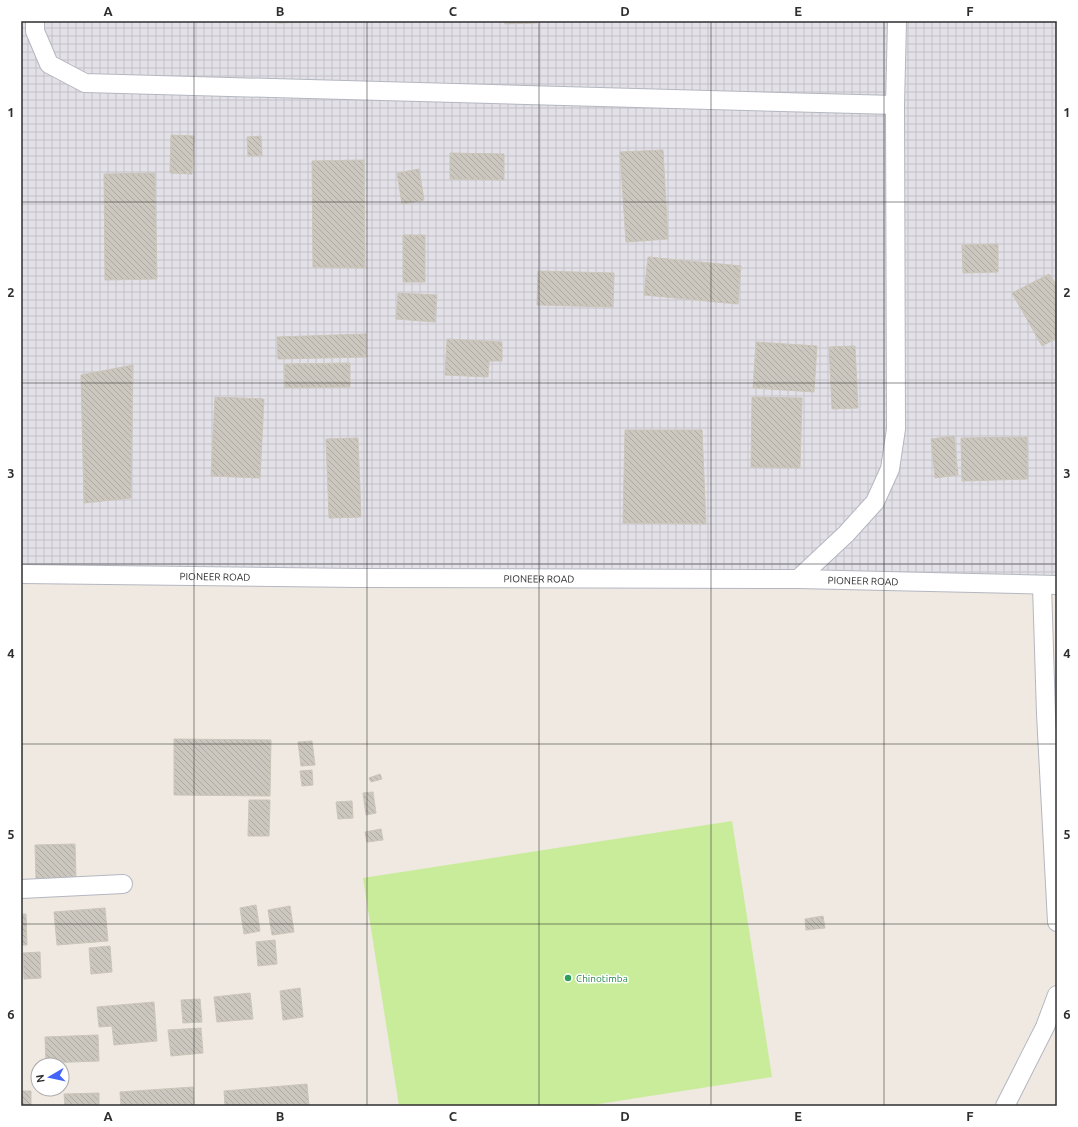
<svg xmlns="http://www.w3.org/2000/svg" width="1078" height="1127" font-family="Ubuntu,sans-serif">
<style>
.industrial{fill:url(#industrial-grid)}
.pitch{fill:#c9ec9a}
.building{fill:url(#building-back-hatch);stroke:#cbc5ba}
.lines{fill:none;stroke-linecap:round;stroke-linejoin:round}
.street-casing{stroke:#b4b7c1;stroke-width:20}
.street{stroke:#fff;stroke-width:18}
.grid{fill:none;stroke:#2e2e2e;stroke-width:1;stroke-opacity:0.55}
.leisure-dot{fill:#2e9e5b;stroke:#fff;stroke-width:1.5}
.labels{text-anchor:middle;stroke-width:3;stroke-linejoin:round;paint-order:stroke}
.street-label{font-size:10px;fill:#2e2e2e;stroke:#fff}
.leisure-label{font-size:10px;fill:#27864d;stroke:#fff;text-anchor:start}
.neatline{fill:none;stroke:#2e2e2e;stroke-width:1.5}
.grid-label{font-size:13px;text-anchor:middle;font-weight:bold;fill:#2e2e2e}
</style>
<defs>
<pattern id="industrial-grid" width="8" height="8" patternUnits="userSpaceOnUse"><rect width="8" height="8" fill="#e3e1e8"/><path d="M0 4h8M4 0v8" fill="none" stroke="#c3c1c7"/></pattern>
<pattern id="building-back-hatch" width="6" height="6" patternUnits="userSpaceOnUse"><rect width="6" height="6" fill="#cbc7bf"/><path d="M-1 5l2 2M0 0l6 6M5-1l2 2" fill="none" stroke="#afaba4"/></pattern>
</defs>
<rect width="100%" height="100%" fill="#efe9e1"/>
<path class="industrial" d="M21 21H1057V585L21 574Z"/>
<path class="pitch" d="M732 821 772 1077 586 1106H399L363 878Z"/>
<path class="building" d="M194 21H253V22Z
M278 21H335L278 23Z
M505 21H537V23L505 24Z
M171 135 194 136 192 174 170 173Z
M261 136 262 156H248L247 137Z
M663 150 668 239 626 242 620 152Z
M450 153 504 154V180L450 179Z
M364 160 365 268 313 267 312 161Z
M419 169 424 200 402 204 397 173Z
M155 173 157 279 105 280 104 174Z
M403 235H425V282H403Z
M998 244V272L963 273 962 245Z
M648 257 741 266 738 304 644 295Z
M538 271 614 273 613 307 537 305Z
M1049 274 1057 285V338L1042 346 1012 293Z
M398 293 437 295 435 322 396 319Z
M366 334V357L278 359 277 337Z
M447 339 502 342V361H489L488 377 445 375Z
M756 342 817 346 814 392 753 388Z
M855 346 858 408 832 409 829 347Z
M350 363V387L285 388 284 364Z
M133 365 131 498 84 503 81 375Z
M215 397 264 399 260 478 211 476Z
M752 397 802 398 800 468 751 467Z
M625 430H702L706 524 623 523Z
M954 436 958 475 935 478 931 439Z
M1027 437 1028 479 962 481 961 438Z
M358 438 361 517 329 518 326 439Z
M174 739 271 740 270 796 174 795Z
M312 741 315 765 301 766 298 742Z
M312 770 313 785 302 786 300 771Z
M380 774 382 779 371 782 369 778Z
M373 792 376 813 366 815 363 793Z
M249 800H270L269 836H248Z
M352 801 353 818 338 819 336 802Z
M381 829 383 840 367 842 365 832Z
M75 844 76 878 36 879 35 845Z
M256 905 260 931 244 934 240 908Z
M290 906 294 932 272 935 268 910Z
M105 908 108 941 57 945 54 912Z
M21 914H26L27 945H21Z
M823 916 825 928 806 930 805 919Z
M275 940 277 964 258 966 256 942Z
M110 946 112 972 91 974 89 948Z
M40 952 41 978 24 979 23 953Z
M300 988 303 1017 283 1020 280 991Z
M250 993 253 1019 217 1022 214 997Z
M200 999 202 1022 183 1023 181 1000Z
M154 1002 157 1041 114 1045 112 1026 99 1027 97 1007Z
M201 1028 203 1053 171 1056 168 1030Z
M98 1035 99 1061 46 1063 45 1037Z
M307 1084 309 1106H225L224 1091Z
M193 1087 194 1106H121L120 1092Z
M21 1091H31V1106H21Z
M99 1093V1106H65L64 1094Z"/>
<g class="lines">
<g class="street-casing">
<g id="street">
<path d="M35 21V31L49 64 85 83 895 105"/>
<path id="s1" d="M21 574 358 578 798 579 1057 585"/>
<path d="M798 579 846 534 875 502 890 469 896 429 895 105 897 21"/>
<path d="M1042 585 1046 714 1057 922"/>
<path d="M21 889 123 884"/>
<path d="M1005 1106 1045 1027 1057 995"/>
</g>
</g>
<use href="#street" class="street"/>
</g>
<path class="grid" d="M194 21V1106M367 21V1106M539 21V1106M711 21V1106M884 21V1106M21 202H1057M21 383H1057M21 564H1057M21 744H1057M21 924H1057"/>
<circle class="leisure-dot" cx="568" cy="978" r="4"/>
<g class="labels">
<g class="street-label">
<text dy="4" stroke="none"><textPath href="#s1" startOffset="194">PIONEER ROAD</textPath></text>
<text dy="4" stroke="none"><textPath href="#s1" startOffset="518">PIONEER ROAD</textPath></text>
<text dy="4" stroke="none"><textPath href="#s1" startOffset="842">PIONEER ROAD</textPath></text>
</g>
<g class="leisure-label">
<text x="576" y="982">Chinotimba</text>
</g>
</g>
<rect width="1078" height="1127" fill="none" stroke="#ffffff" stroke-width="44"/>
<g transform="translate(50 1077) rotate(261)"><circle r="19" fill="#ffffff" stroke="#ababab"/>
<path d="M0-3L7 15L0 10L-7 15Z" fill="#4264fb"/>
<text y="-6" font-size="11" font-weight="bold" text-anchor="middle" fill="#2e2e2e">N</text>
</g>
<rect x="22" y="22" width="1034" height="1083" class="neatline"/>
<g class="grid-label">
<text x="108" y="16">A</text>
<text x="280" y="16">B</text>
<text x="453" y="16">C</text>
<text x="625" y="16">D</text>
<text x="798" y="16">E</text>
<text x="970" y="16">F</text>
<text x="11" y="117">1</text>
<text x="1067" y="117">1</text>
<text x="11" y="297">2</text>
<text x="1067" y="297">2</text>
<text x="11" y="478">3</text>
<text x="1067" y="478">3</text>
<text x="11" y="658">4</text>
<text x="1067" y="658">4</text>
<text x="11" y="839">5</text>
<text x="1067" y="839">5</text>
<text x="11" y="1019">6</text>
<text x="1067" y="1019">6</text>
<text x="108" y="1121">A</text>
<text x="280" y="1121">B</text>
<text x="453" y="1121">C</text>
<text x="625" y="1121">D</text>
<text x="798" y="1121">E</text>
<text x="970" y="1121">F</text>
</g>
</svg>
